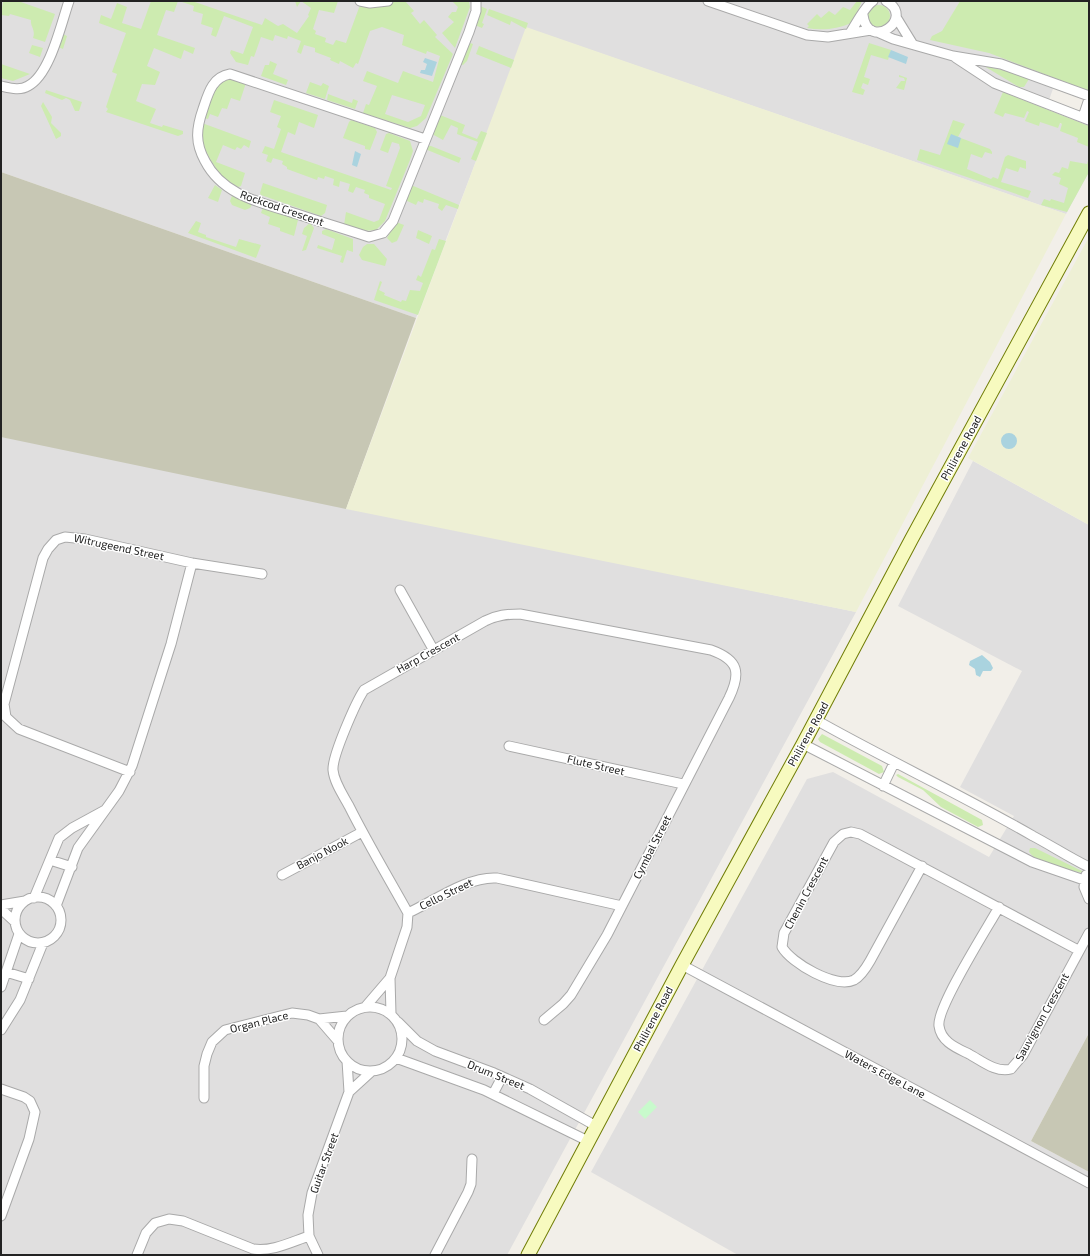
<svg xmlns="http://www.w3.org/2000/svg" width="1090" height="1256" font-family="'Exo 2',sans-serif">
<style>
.residential{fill:#e0dfdf}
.construction{fill:#c7c7b4}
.farmland{fill:#eef0d5}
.grass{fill:#cdebb0;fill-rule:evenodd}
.park{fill:#c8facc}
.water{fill:#aad3df}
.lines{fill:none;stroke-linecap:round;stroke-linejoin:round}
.street-casing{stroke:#a9a9a9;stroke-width:11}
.secondary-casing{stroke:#707d05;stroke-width:15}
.street{stroke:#fff;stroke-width:9}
.secondary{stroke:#f7fabf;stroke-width:13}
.labels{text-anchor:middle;stroke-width:3;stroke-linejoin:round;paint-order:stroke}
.street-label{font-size:11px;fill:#222;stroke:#fff}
</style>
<rect width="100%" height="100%" fill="#f2efe9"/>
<path class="residential" d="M1 1H960L943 31 1060 69 1043 117 1089 134V172L1066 214 527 28 416 318 1 172Z
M1 436 856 612 507 1255H1Z
M973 461 1089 525V1033L1031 1141 1089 1172V1255H738L591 1172 807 779 833 772 989 857 1014 816 960 787 1022 671 898 606Z"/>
<path class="construction" d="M1 172 416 318 346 509 1 437Z
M1089 1033V1172L1031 1141Z"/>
<path class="farmland" d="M526 27 1066 214 856 612 346 509Z
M1089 237V525L968 458Z"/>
<path class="grass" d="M3 1H18L55 14 45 42 33 38C36 30 30 26 31 20L10 14 9 16 1 15Z
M151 1H178L174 12 166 10 157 35 195 48 193 54 184 50 181 59 154 48 147 66 160 72 155 85 142 84 136 101 156 109 150 123 162 127 163 125 183 131V134L178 136 106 112 108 109 106 107 117 74 112 72 126 33 99 23 101 15 111 19 117 3 127 7 122 23 141 29Z
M179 1H192L262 25 265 18 278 26 283 24 297 33 309 16 308 15 311 8 301 1 297 7 295 1H338L334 13 319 10 313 29 316 31 315 34 326 38 325 42 333 45 336 40 346 43 360 5 376 7 396 1H405L414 11 411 13 420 24 424 20 437 35 435 37 453 54 426 118 417 126 410 128 363 113 366 104 369 105 377 86 363 81 367 71 398 83 403 71 433 82 440 56 427 51 426 54 402 45 404 35 382 27 370 31 358 64 356 63 353 68 340 61 339 64 330 60 331 58 315 52V48L304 45 301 54 297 52 301 41 288 36 287 39 275 35 273 41 261 37 254 57 251 56 248 65 236 62 230 53 231 50 243 54 253 27 224 16 216 37 211 35 213 28 201 24 203 14 193 11 194 6ZM392 95 425 105 421 116 408 122 385 114Z
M452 1H469L470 7 455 48 442 33 454 22 448 17 452 12H456L458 7Z
M857 1H862L853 22C839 29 822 31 807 28L809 26 807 24 817 14 821 18 829 11 835 15 843 7 850 10Z
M960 1H1089V91L989 53 930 40 932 36 942 31Z
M868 16a11 11 0 1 1 22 0a11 11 0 1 1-22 0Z
M480 6 487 9 482 23 484 24 482 28 475 25Z
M489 9 528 23 526 29 511 21 510 25 487 15Z
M61 33 67 36 63 49 56 46Z
M470 43 473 44 467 61 463 65 460 64 468 45Z
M869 43 891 50 888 60 871 55 864 77 870 79 868 85 863 83 861 88 865 90 863 95 852 92Z
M32 45 43 48 40 57 29 53Z
M479 46 514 60 511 68 476 54Z
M270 61 277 64 273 74 288 80 286 85 261 76 265 65H269Z
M1 64 30 74 13 81 1 78Z
M984 66 1023 75 1029 79 1024 87H1019Z
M899 75 907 78 904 90 896 88 901 81H905L904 78 899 77Z
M230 79 246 83 240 101 231 98 227 109 222 108 218 117 210 114 208 119 204 118C210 100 210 84 230 79Z
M310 82 321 86 323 83 329 86 325 99 306 93Z
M46 90 82 102 79 111H75L70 100 66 98 62 100 45 93Z
M1003 92 1089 126V147L1077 142 1078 138 1060 131 1062 124 1060 123 1058 128 1040 122 1039 126 1025 121 1029 112 1027 111 1024 118 1005 113 1003 117 994 113Z
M328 94 352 103 353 99 358 101 355 109 327 100Z
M274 100 318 115 314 128 299 122 295 135 288 132 281 152 391 190 392 188 386 186 400 148 399 144 392 142 388 153 380 150 386 134 389 133 410 141 413 151 410 160 385 221 376 230 361 231 344 225 346 212 374 222 379 220 385 204 369 198V195L364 193 365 190 356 187 353 193 348 191 350 184 340 181 339 187 333 185 334 179 325 176 324 179 318 177 317 180 287 169V167L282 164 283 161 273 158 271 163 266 161 268 155 262 153 265 146 274 149 281 129 277 127 281 116 270 112Z
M43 102 52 117 51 123 61 133V136L56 139 41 106Z
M440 115 465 125 462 133 477 139 481 131 487 133 476 161 471 159 478 142 457 134 458 128 451 125 443 140 432 134Z
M351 120 375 128 377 132 370 150 365 149V146L343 138 349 122Z
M953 120 965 124 958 137 990 149 992 152V154L985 152 982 158 971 154 967 169 991 179 993 177 998 179 1005 157 1008 155 1026 161V169L1020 167 1018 172 1006 168 1001 182 1031 191 1028 198 917 160 920 149 940 155Z
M202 123 251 141 249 148 244 145 241 149 237 147 235 150 223 145 216 162 245 173 241 186 238 187 222 177 210 159 200 139Z
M427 146H431L461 158 459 163 425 149Z
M1089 158V172L1067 212 1041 205 1044 199 1050 201 1051 199 1064 203 1068 188 1059 184 1061 178 1052 175 1055 172 1059 173 1062 167 1068 169 1070 161 1087 164Z
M263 183 327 205 325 213 321 216 261 195 260 193Z
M215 185 222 190 218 202 208 198Z
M411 185 459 205 458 209 446 205 442 211 438 208 439 204 424 199 423 203 418 201 416 205 405 200Z
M232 196 253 203 250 208 245 210 232 205 230 201Z
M263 207 298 220 294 236 280 231V228L268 224 270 217 261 213Z
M196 221 201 223 198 232 206 235V237L236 247 239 239 261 245 256 258 188 233Z
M396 222 404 225 397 241 392 243 387 238Z
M310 223 314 228 306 250 302 251 307 236 302 234 304 228Z
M326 229 353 239V252L347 250 343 263 340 262 342 256 317 248 318 245 332 250 335 239 322 234V231Z
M418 230 432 236 429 244 416 238Z
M439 239 446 241 418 315 374 300 380 281 382 282 379 290 385 293 384 295 401 302 402 300 406 301 410 290 420 291 423 283 416 280 418 275 421 277 432 249 435 250Z
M367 244H374L387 259 385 266 362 260 359 255 363 247Z
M822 734 882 766 884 772 879 774 820 742 818 739Z
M898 774 982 820 983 825 978 827 941 807 923 790 898 777 896 775Z
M1030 848H1035L1084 872 1083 873C1066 869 1040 866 1029 852Z"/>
<path class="park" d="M650 1100 657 1107 645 1119 638 1112Z"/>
<path class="water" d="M891 50 908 57 906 64 888 57Z
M425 58 437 62 432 76 420 73 421 70H425L427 64 423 62Z
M951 134 961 138 958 148 947 144Z
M355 151 361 154 357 167 352 165Z
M1001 441a8 8 0 1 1 16 0a8 8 0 1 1-16 0Z
M982 655 990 662 993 668 991 671H983L980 677 976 675 975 669 969 665 970 661Z"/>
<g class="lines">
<g class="street-casing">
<path id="street" d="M360 1 370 3 388 1
M708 1 807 35 828 37 871 30
M863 15C868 53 917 18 886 1
M896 17 912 43
M877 32 893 39 953 56 1001 64 1089 96
M850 33C856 24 865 6 873 1
M956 58 994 83 1089 120
M1 86C10 88 20 91 28 86 50 75 61 24 69 1
M1083 117 1089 99
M425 139 230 74C212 77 208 94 203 109 196 129 195 143 205 161 223 196 262 203 297 214 321 222 345 229 369 237L383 233 393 221 469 32 476 11V1
M400 590 433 649
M816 720C887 760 962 795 1033 836 1052 846 1070 858 1089 867
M803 744 1032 862 1084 880
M509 746 683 784
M130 772 19 729 6 717 4 704 43 558 48 549 56 540 65 537 85 539 192 563 262 574
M883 786 894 763
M50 860 72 867
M922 866 870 961C866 968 861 976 854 980 836 989 791 963 782 947L784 933 834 842 843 834 851 832 860 834 1078 950
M282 875 362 832
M1086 875 1084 887 1089 899
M15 920a23 23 0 1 1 46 0a23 23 0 1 1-46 0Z
M34 898 59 838 72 828 105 810
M1 905 25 901
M56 906 78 848 119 791 132 766 171 644 192 563
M999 907C988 927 936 1008 939 1026 941 1042 957 1048 969 1054 982 1061 996 1073 1011 1069L1023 1055 1089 933
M1 909 15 922
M408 913C388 877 367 842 349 806 343 795 334 782 333 770 332 756 356 702 364 690L485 621C497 615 507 614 520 614L711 650C739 660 741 673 729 698L607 935 571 995 563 1004 544 1020
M408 913C434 901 468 876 497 878L622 906
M682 965 1089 1183
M6 972 29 979
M390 978 391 1014
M1 987 19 934
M366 1006 390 978 407 927 408 913
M338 1039a32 32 0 1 1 64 0a32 32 0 1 1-64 0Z
M319 1019 338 1041
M398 1022 417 1041 435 1051 494 1073 530 1089 596 1126
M1 1030 20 1000 43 943
M396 1058 484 1090 588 1141
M1 1089 24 1097 30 1101 35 1112 29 1139 1 1216
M349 1092 372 1071
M493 1094 502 1077
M204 1098V1066L207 1054 212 1042 225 1030 292 1013 308 1015 319 1019 347 1016
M137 1255 146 1233 155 1223 169 1219 183 1221 253 1249C272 1252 291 1242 309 1236
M318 1255 309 1236 308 1215 312 1193 349 1092 347 1061
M435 1255 468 1192 471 1184 472 1159"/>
</g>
<g class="secondary-casing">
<path id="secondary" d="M528 1255 682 965 803 744 911 540 1089 213"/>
</g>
<use href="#street" class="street"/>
<use href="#secondary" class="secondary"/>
</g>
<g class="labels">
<g class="street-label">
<text transform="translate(282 208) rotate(19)" y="4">Rockcod Crescent</text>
<text transform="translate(961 448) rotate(-61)" y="4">Philirene Road</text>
<text transform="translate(119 547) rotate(12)" y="4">Witrugeend Street</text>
<text transform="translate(428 653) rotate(-29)" y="4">Harp Crescent</text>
<text transform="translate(808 734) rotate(-61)" y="4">Philirene Road</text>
<text transform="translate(596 765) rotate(13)" y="4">Flute Street</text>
<text transform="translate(652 847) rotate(-63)" y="4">Cymbal Street</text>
<text transform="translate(322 853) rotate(-28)" y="4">Banjo Nook</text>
<text transform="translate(806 893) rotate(-62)" y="4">Chenin Crescent</text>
<text transform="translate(446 894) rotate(-26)" y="4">Cello Street</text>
<text transform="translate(1042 1017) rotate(-61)" y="4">Sauvignon Crescent</text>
<text transform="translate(653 1019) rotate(-62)" y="4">Philirene Road</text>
<text transform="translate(259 1022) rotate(-14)" y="4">Organ Place</text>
<text transform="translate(885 1074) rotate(28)" y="4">Waters Edge Lane</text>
<text transform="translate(496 1075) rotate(22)" y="4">Drum Street</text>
<text transform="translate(324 1163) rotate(-70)" y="4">Guitar Street</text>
</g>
</g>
<rect width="1090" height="1256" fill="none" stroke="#222222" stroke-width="4"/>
</svg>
